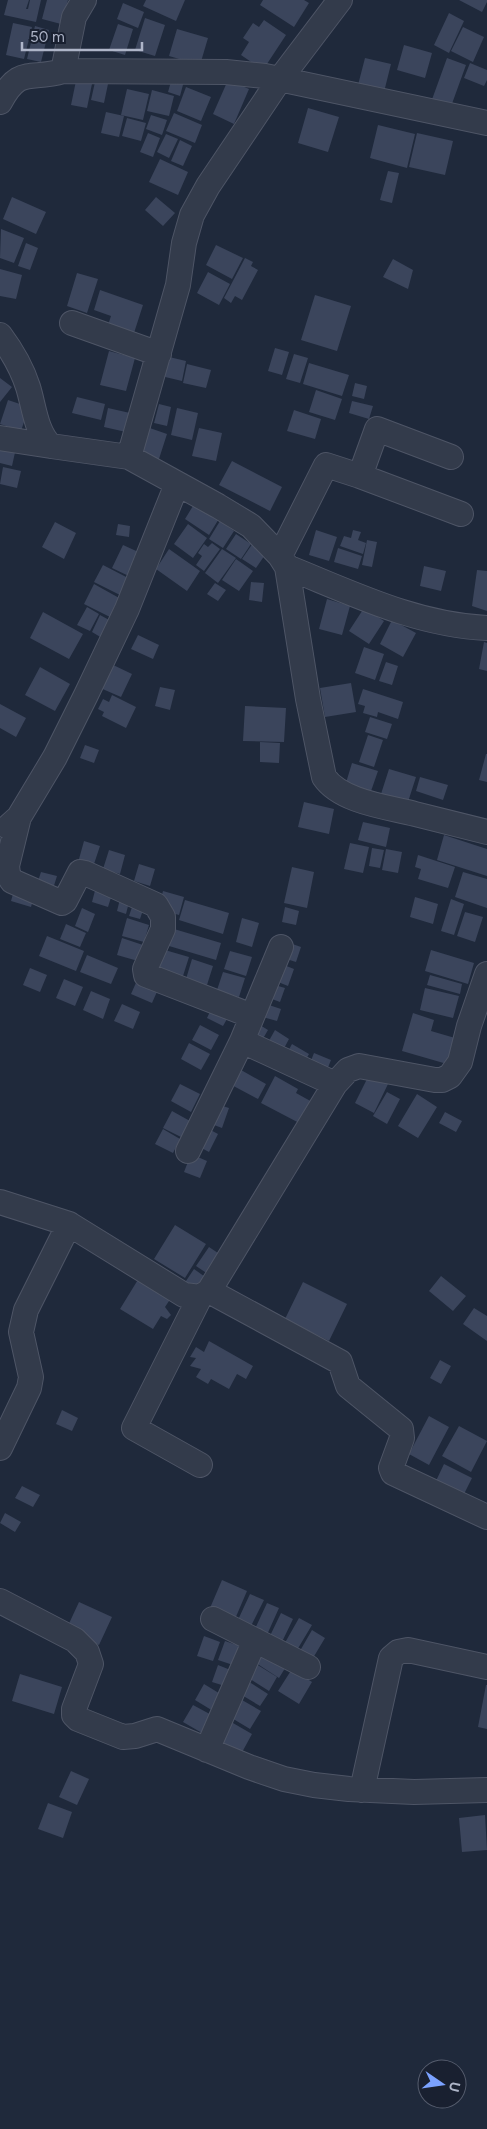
<svg xmlns="http://www.w3.org/2000/svg" width="487" height="2129" font-family="Figtree,sans-serif">
<style>
.building{fill:#3b455c}
.lines{fill:none;stroke-linecap:round;stroke-linejoin:round}
.minor-casing{stroke:#4e5566;stroke-width:26}
.minor{stroke:#333b4b;stroke-width:24}
</style>
<rect width="100%" height="100%" fill="#1f293b"/>
<path class="building" d="M8 0H29L26 9H28L30 0H41L36 22 4 15Z
M47 0H68L61 24 42 19Z
M146 0H185L176 21 143 6Z
M263 0H304L309 3 294 27 260 5Z
M459 0H487V2L482 12Z
M123 3 144 12 138 28 117 19Z
M449 13 464 21 449 53 434 45Z
M145 18 165 25 155 56 135 50Z
M264 20 286 35 263 70 241 55 249 42 243 38 253 23 259 27Z
M13 23 32 27 24 59 6 55Z
M118 24 133 29 125 55 109 50Z
M35 26 49 30 41 62 27 59Z
M463 27 484 37 473 62 451 51Z
M177 29 208 38 200 65 169 56Z
M404 45 432 53 425 78 397 70Z
M365 58 391 64 384 92 358 85Z
M447 58 466 65 449 112 430 105Z
M470 63 487 70V80L484 86 464 78Z
M77 76 93 79 87 108 71 105Z
M172 78 184 81 180 96 168 92Z
M228 80 249 89 234 124 213 114Z
M95 82 108 84 104 103 91 100Z
M186 87 211 97 201 121 177 111Z
M127 89 149 94 143 120 121 115Z
M152 90 174 96 169 116 147 111Z
M308 108 339 117 328 152 298 143Z
M106 112 124 116 119 137 101 133Z
M174 113 202 125 195 143 166 131Z
M151 115 167 120 162 135 146 129Z
M127 118 146 123 141 141 122 136Z
M378 125 415 134 407 168 370 158Z
M148 133 160 138 153 157 140 152Z
M417 133 453 141 445 175 409 167Z
M166 134 178 139 169 158 157 152Z
M180 140 192 146 183 166 171 161Z
M160 159 188 172 178 195 149 182Z
M388 171 399 173 392 203 380 200Z
M12 197 46 212 36 234 3 219Z
M156 197 175 213 163 226 145 210Z
M1 229 24 238 14 263 0 258Z
M26 243 38 248 30 270 18 266Z
M216 245 243 258 232 279 206 265Z
M245 258 253 262 251 266 258 270 242 300 235 296 231 303 224 298Z
M393 259 413 270 408 289 383 277Z
M0 269 22 275 16 299 0 296Z
M208 272 230 284 219 305 197 293Z
M77 273 98 279 87 313 67 306Z
M100 290 143 305 134 333 108 325 111 316 94 310Z
M315 295 351 306 337 351 301 340Z
M275 348 289 352 282 375 268 371Z
M109 351 135 358 126 391 100 385Z
M294 354 308 358 300 383 286 379Z
M165 356 186 361 182 381 161 376Z
M309 363 349 375 342 396 303 384Z
M187 364 211 370 206 388 183 383Z
M0 378 12 387 0 402Z
M355 383 367 386 364 399 352 396Z
M316 390 342 399 335 420 309 412Z
M77 397 105 404 101 420 72 413Z
M8 400 29 407 21 431 0 424Z
M352 401 373 406 369 419 349 413Z
M159 404 171 407 167 426 154 423Z
M108 408 130 413 126 432 104 427Z
M177 408 198 413 192 440 171 435Z
M294 410 321 419 315 439 287 431Z
M144 426 167 434 158 462 135 455Z
M199 428 222 433 216 461 192 456Z
M0 444 16 448 12 466 0 463Z
M232 461 282 487 270 511 219 485Z
M3 467 21 471 17 488 0 484Z
M196 501 220 517 209 535 185 519Z
M220 521 234 531 223 548 209 539Z
M55 522 76 533 64 559 42 547Z
M118 524 130 526 129 537 116 535Z
M188 524 207 538 193 558 174 544Z
M316 530 337 537 329 561 309 555Z
M353 530 361 532 358 540 366 543 363 554 340 546 344 536 351 538Z
M236 534 251 544 241 559 226 549Z
M367 540 377 542 372 567 362 565Z
M212 543 220 549 204 571 196 565 202 556 198 553 204 544 208 547Z
M253 543 267 552 256 568 242 559Z
M123 545 145 555 133 578 112 568Z
M338 548 362 556 358 569 334 562Z
M169 549 200 571 187 591 156 569Z
M222 549 236 558 218 583 205 573Z
M236 559 253 571 239 591 222 580Z
M103 565 132 580 124 597 94 582Z
M424 566 446 571 441 591 420 586Z
M477 570 487 571V611L472 606Z
M251 582 264 583 262 602 249 600Z
M215 583 226 590 218 601 207 594Z
M94 584 121 599 112 618 84 604Z
M327 599 350 606 342 635 319 629Z
M87 607 99 614 90 631 77 625Z
M364 608 384 621 369 644 349 631Z
M43 612 83 634 69 659 30 638Z
M100 615 111 621 102 638 92 632Z
M392 620 416 633 403 657 380 644Z
M138 635 159 645 153 659 131 649Z
M484 642 487 643V671L479 669Z
M364 647 384 654 375 680 355 673Z
M386 662 398 666 392 685 379 681Z
M109 663 132 674 121 697 98 687Z
M40 667 70 684 55 711 25 695Z
M351 683 356 712 325 717 320 688Z
M160 687 175 690 170 710 155 706Z
M363 689 403 702 398 719 378 712 377 717 363 713 365 706 358 704Z
M112 695 136 707 126 728 102 716 104 712 98 709 103 699 109 702Z
M0 704 26 718 16 737 0 728Z
M245 706 286 708 284 742 243 741Z
M370 717 392 724 387 739 365 732Z
M368 735 383 740 374 767 359 762Z
M260 742 280 743 279 763 260 762Z
M85 745 99 750 94 763 80 758Z
M486 754H487V782L479 780Z
M352 763 378 771 370 794 345 786Z
M389 769 416 777 408 802 381 794Z
M420 777 448 785 443 800 416 791Z
M304 802 334 809 329 834 298 827Z
M363 822 390 828 386 847 358 840Z
M444 835 487 849V876L437 860Z
M84 841 100 846 94 864 79 859Z
M350 843 369 847 363 873 344 869Z
M372 848 384 850 380 868 369 866Z
M386 849 402 852 398 873 382 870Z
M109 850 125 855 120 874 103 869Z
M418 855 455 867 448 888 418 879 421 869 415 867Z
M139 864 155 869 150 886 134 881Z
M292 867 314 872 307 908 284 903Z
M41 872 57 876 52 892 36 887Z
M463 872 487 879V908L455 897Z
M97 883 114 888 108 907 92 902Z
M15 887 35 893 31 907 11 901Z
M163 891 184 897 179 915 158 909Z
M121 895 130 898 126 914 117 911Z
M415 897 438 904 433 924 410 917Z
M451 899 464 904 454 935 441 931Z
M185 900 229 913 223 934 179 920Z
M134 901 145 904 140 919 129 916Z
M285 907 299 911 296 925 282 922Z
M82 908 95 914 88 932 75 926Z
M465 912 483 917 475 942 457 936Z
M127 918 149 925 144 942 122 936Z
M242 918 259 923 252 947 236 942Z
M66 924 86 933 80 947 60 939Z
M164 926 221 943 216 960 159 943Z
M47 936 84 951 76 971 39 956Z
M122 938 143 945 138 961 117 955Z
M284 941 301 947 296 962 280 957Z
M158 948 189 957 183 976 152 967Z
M431 950 474 963 468 984 425 971Z
M230 951 252 957 246 976 224 969Z
M87 955 118 968 111 984 80 972Z
M192 959 213 966 207 985 186 979Z
M279 963 294 969 288 986 273 980Z
M30 968 47 975 40 992 23 985Z
M223 972 245 978 239 997 217 990Z
M430 975 462 984 460 994 427 985Z
M139 976 160 985 152 1003 131 994Z
M64 979 83 987 75 1006 56 998Z
M268 983 285 988 280 1002 264 996Z
M425 988 459 996 453 1018 420 1010Z
M91 991 110 999 103 1019 83 1010Z
M214 1003 231 1012 223 1026 207 1018Z
M263 1003 281 1009 277 1021 259 1016Z
M122 1004 140 1012 133 1029 114 1021Z
M413 1013 434 1020 431 1031 455 1038 447 1064 402 1051Z
M255 1022 268 1030 261 1042 247 1033Z
M200 1025 219 1035 211 1050 192 1040Z
M275 1030 289 1039 281 1054 266 1046Z
M189 1043 210 1054 201 1070 181 1059Z
M292 1044 309 1054 303 1065 286 1055Z
M314 1053 331 1060 325 1075 308 1068Z
M234 1066 266 1084 258 1099 226 1082Z
M369 1075 388 1084 374 1113 355 1103Z
M275 1076 298 1089 296 1093 314 1103 303 1125 261 1103Z
M180 1084 200 1094 191 1112 171 1101Z
M387 1092 400 1099 387 1124 373 1116Z
M417 1094 437 1107 418 1138 398 1126Z
M213 1103 229 1108 222 1128 206 1122Z
M172 1111 190 1121 181 1137 163 1128Z
M445 1112 462 1121 456 1132 439 1123Z
M203 1126 218 1134 209 1152 194 1144Z
M163 1129 180 1139 173 1153 155 1144Z
M191 1154 207 1161 200 1178 184 1172Z
M175 1225 206 1244 185 1278 154 1259Z
M209 1247 224 1257 211 1276 196 1266Z
M194 1269 208 1279 198 1294 184 1284Z
M441 1276 466 1296 453 1311 429 1291Z
M139 1278 171 1298 165 1307 171 1315 167 1319 161 1316 153 1329 120 1309Z
M303 1282 347 1304 329 1341 285 1319Z
M474 1308 487 1316V1341L463 1324Z
M209 1341 253 1366 246 1379 237 1374 229 1389 211 1379 208 1384 196 1377 201 1369 190 1366 196 1358 190 1357 196 1347 204 1352Z
M440 1360 451 1366 441 1384 430 1378Z
M62 1410 78 1418 72 1431 56 1424Z
M429 1416 449 1427 429 1465 409 1454Z
M459 1426 487 1441 471 1472 442 1456Z
M444 1464 472 1478 463 1496 435 1483Z
M22 1486 40 1495 33 1507 15 1498Z
M5 1513 21 1522 15 1532 0 1523Z
M222 1580 247 1591 235 1619 210 1608Z
M250 1594 264 1600 250 1628 237 1622Z
M79 1602 112 1617 99 1645 66 1630Z
M267 1603 279 1608 266 1637 254 1631Z
M281 1613 293 1619 280 1646 268 1640Z
M299 1618 312 1625 294 1655 282 1648Z
M312 1630 325 1638 310 1663 297 1656Z
M204 1636 220 1642 213 1661 197 1656Z
M225 1641 243 1647 236 1666 218 1660Z
M264 1651 287 1665 279 1678 256 1663Z
M256 1664 277 1677 269 1691 247 1677Z
M218 1665 233 1671 228 1687 212 1682Z
M292 1669 312 1682 299 1704 278 1691Z
M20 1674 62 1687 54 1714 12 1701Z
M243 1678 268 1694 260 1706 235 1691Z
M204 1684 227 1698 218 1714 195 1700Z
M486 1685H487V1729L478 1727Z
M235 1696 261 1711 250 1729 225 1714Z
M193 1705 219 1719 209 1737 183 1722Z
M226 1719 252 1734 240 1756 214 1741Z
M71 1771 89 1779 77 1805 59 1797Z
M48 1803 72 1812 63 1838 38 1829Z
M485 1815 487 1850 462 1852 459 1818Z"/>
<g class="lines">
<g class="minor-casing">
<path id="minor" d="M63 71 74 17 84 0
M0 102C20 65 30 81 63 71L226 72 265 76 487 123
M72 323 159 354
M0 335C12 351 22 368 28 387 34 406 36 433 51 446L129 457 218 506 251 526 280 556 287 567 308 699 324 777C341 802 388 807 415 814 439 820 463 826 487 832
M0 438 51 446
M129 457 178 285 184 243 192 215 208 186 280 79 340 0
M451 457 377 429 360 476 461 514
M280 556 326 465 360 476
M287 567C352 593 416 625 487 628
M19 817 7 866 8 874 12 881 62 903 65 901 80 872 85 873 156 905 163 917V929L145 969 146 975 252 1016
M8 827 19 817 55 757 86 695 127 609 177 484
M281 947 242 1041 335 1084
M487 974 469 1026 460 1062 450 1076 442 1080H435L359 1066 348 1070 335 1084 209 1291 340 1362 348 1386 401 1429 402 1438 391 1468 393 1473 487 1517
M188 1151 242 1041
M0 1202 69 1224 184 1295 200 1297 209 1291
M0 1448 29 1388 31 1377 21 1332 26 1310 69 1224
M200 1465 134 1428 200 1297
M0 1601 75 1640 87 1652 91 1664 74 1709V1715L78 1719 123 1737 135 1736 157 1729 249 1767 284 1779 314 1785 349 1789 414 1792 487 1790
M213 1619 308 1667
M207 1750 255 1640
M362 1790 391 1658 398 1652 408 1650 487 1667"/>
</g>
<use href="#minor" class="minor"/>
</g>
<g transform="translate(442 2084) rotate(103)"><circle r="24" fill="#192030" stroke="#555c6d"/>
<path d="M0-4L9 19L0 12L-9 19Z" fill="#7ba2ff"/>
<text y="-8" font-size="14" font-weight="bold" text-anchor="middle" fill="#aeb5c8">U</text>
</g>
<path d="M22 42v8h120v-8" fill="none" stroke="#aeb5c8" stroke-width="2.5"/>
<text x="30" y="42" font-size="15" fill="#aeb5c8" stroke="#192030" stroke-width="4" paint-order="stroke">50 m</text>
</svg>
